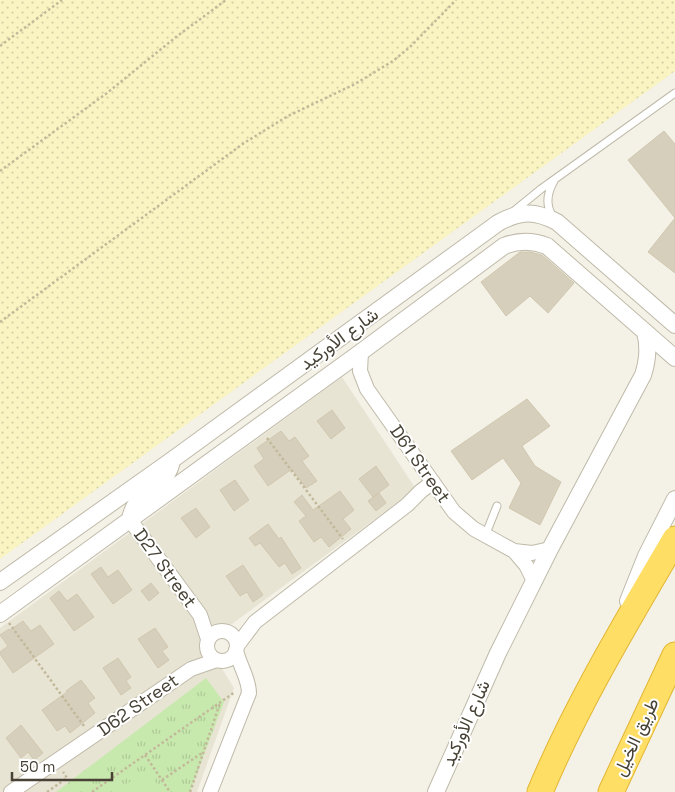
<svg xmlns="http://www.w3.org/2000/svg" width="675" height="792" font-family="'Space Grotesk',Vazirmatn,sans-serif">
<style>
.residential{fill:#e8e4d4}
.grass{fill:url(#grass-tufts)}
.sand{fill:url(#sand-dots)}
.pitch{fill:#c8e9ae}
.building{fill:#d6cfbc;stroke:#d1c7af}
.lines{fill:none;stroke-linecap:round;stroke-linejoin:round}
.service-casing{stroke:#bfbaa9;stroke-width:9}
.minor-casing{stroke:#bfbaa9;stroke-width:16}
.tertiary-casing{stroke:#bfbaa9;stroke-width:18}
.motorway-casing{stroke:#e2b633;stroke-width:27}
.path{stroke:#c2b89a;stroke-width:2.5;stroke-dasharray:2.5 2.5;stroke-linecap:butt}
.service{stroke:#fff;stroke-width:7}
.minor{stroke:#fff;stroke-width:14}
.tertiary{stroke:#fff;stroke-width:16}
.motorway{stroke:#ffde66;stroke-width:25}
.labels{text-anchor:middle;stroke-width:4;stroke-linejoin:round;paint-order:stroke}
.street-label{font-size:18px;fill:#474235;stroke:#fff}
</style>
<defs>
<pattern id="grass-tufts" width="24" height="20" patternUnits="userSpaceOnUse" patternTransform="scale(1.25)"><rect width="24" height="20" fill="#c8e9ae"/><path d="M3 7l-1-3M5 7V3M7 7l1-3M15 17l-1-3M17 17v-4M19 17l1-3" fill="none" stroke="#adc996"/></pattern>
<pattern id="sand-dots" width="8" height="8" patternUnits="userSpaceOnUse" patternTransform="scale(1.25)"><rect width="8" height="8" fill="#f9f4c1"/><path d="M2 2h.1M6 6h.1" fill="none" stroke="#d7d2a6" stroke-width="1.8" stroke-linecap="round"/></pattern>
</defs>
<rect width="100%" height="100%" fill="#f4f1e7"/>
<path class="residential" d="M342 377 416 489 206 643 234 688 197 792H0V628Z"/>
<path class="grass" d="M206 678 224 702 190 792H56Z"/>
<path class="sand" d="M0 0H675V71L0 559Z"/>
<path class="pitch" d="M147 770 163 792H115Z"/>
<path class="building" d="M664 131 675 144V273L648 252 675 218 628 160Z
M520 252H530L542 255 574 283 548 313 530 296 506 316 481 282Z
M527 399 550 426 522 446 535 466 561 482 540 525 509 508 521 483 503 458 472 480 451 451Z
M332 410 345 428 331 439 317 421Z
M281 431 289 441 295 437 309 456 302 461 317 481 306 488 292 469 268 486 254 466 264 459 257 448Z
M376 466 389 485 373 497 359 479Z
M235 480 249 500 234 511 220 490Z
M340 491 354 510 343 519 351 529 329 547 321 537 314 542 299 521 306 516 294 502 302 495 313 510Z
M379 493 386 503 376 511 368 501Z
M196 508 210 527 196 538 181 518Z
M268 524 279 539 281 537 301 568 292 574 285 563 279 567 260 543 255 546 249 538Z
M243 565 263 595 253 602 247 592 240 596 226 576Z
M101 567 108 577 118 570 132 590 113 604 91 574Z
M151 583 159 593 149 601 141 591Z
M59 591 67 601 77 594 94 617 74 631 50 598Z
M23 621 31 631 40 625 54 644 13 673 0 654V652L8 646 0 635 9 629 10 630Z
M155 628 168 647 162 651 169 660 158 668 138 639Z
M118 658 131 677 126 681 131 688 121 695 103 668Z
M81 680 95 698 88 703 95 713 70 733 65 726 57 731 42 710 67 692 66 691Z
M21 725 43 753 34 760 28 752 21 758 6 738Z"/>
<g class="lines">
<g class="service-casing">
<path id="service" d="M514 211 541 189 675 93
M553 217C545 205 547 193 554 181
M485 536 497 506"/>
</g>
<g class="minor-casing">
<path id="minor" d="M361 352 360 371 367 389 454 512 474 529 514 551 526 565 534 581
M130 520 200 615 208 639
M514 551 532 553 550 549
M207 646a15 15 0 1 1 30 0a15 15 0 1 1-30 0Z
M237 646 255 622 407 505 421 491 433 482
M11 792 191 669 217 660
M210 792 249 693C249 678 239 665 236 650"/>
</g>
<g class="tertiary-casing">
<path id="tertiary" d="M130 520C134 489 168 490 172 460
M0 582 172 460 498 223C520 211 534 210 557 222L675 325
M628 601 646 556 675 499
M0 614 361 352 504 246C519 240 532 240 547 246L675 358
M436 792 498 653 550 549 643 375C648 360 649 347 645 332"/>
</g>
<g class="motorway-casing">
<path id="motorway" d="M540 792C577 704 627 621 675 539
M611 792 675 655"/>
</g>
<path class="path" d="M0 46 62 0
M0 171 107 93 176 37 226 0
M0 322 244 143 288 116 355 84 393 61 410 47 456 0
M267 438 343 539
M9 623 84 726
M145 755 170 792
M162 780 202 753
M47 792 67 778 63 772
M92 792 235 692
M190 792 220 703"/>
<use href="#service" class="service"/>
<use href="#minor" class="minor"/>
<use href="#tertiary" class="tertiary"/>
<use href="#motorway" class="motorway"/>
</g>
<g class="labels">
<g class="street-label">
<text transform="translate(339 339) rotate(-36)" y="6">شارع الأوركيد</text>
<text transform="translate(420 464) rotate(55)" y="6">D61 Street</text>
<text transform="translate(165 568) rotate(54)" y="6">D27 Street</text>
<text transform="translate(138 705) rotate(-35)" y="6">D62 Street</text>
<text transform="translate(466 723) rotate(-66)" y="6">شارع الأوركيد</text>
<text transform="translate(636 737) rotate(-65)" y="6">طريق الخيل</text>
</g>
</g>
<path d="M12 772v8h100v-8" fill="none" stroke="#474235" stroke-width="2.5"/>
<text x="20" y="772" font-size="15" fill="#474235" stroke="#ffffff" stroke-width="4" paint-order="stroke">50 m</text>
</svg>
